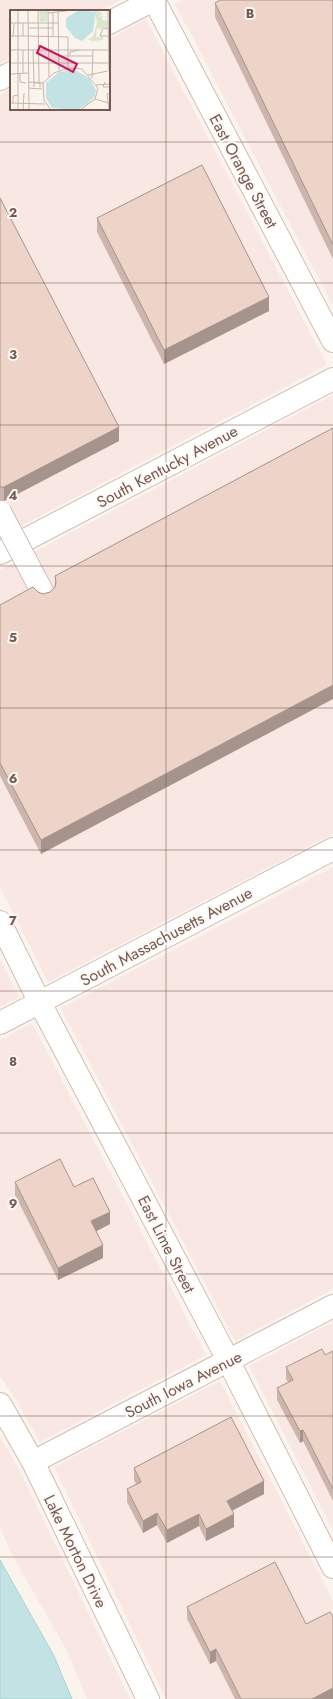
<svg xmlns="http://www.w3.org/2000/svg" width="333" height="1699" font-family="Jost,sans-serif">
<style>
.commercial{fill:#f9e7e3}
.water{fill:#c3e2e3;stroke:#abd2d3}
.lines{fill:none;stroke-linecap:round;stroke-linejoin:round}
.secondary-casing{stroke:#d1bdb4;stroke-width:24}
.secondary{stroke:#fff;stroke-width:22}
.street-bridge-casing{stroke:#ccbcb4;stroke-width:24;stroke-linecap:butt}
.street-bridge{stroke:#fff;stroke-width:22}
.wall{fill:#ccb5ac}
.shaded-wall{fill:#a6948c}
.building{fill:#edd3c8;stroke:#a6948c}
.grid{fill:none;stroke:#745a52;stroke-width:1;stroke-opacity:0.55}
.labels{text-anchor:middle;stroke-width:4;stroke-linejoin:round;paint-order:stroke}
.street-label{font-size:16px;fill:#745a52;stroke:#fdf8f4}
.inset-road{fill:none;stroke:#c5b6af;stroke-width:1}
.view{fill:#c2185b;fill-opacity:0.15;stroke:#c2185b;stroke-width:2}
.inset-edge{fill:none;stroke:#745a52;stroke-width:2}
.grid-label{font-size:13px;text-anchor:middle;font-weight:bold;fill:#745a52;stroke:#fdf8f4;stroke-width:4;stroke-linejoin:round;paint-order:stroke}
</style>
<rect width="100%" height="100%" fill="#fbf4ed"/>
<path class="commercial" d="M0 0H121L100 11H11V57L0 63Z
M183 0H333V306L175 4Z
M146 19 327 365 0 537V95L11 89V109H109V39Z
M333 395V834L48 982 0 887V570Z
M333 867V1289L235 1341 61 1008Z
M0 959 19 997 0 1007Z
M32 1023 206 1355 40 1442 10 1390 0 1376V1040Z
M333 1322V1530L249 1366Z
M220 1381 333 1601V1699H166L54 1467Z
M0 1437 19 1469 130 1699H87L66 1649 11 1553 0 1527Z"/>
<path class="water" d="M0 1560 54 1656 72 1699H0Z"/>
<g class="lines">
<g class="secondary-casing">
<path id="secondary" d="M154 0 333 341
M109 23 153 0
M0 79 11 73
M0 553 333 379
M0 922 40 1003 228 1360 333 1567
M0 1023 333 849
M0 1404 33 1462 148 1699
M33 1462 333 1306"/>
</g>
<use href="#secondary" class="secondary"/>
<g class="street-bridge-casing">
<path id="street-bridge" d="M0 512 44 595"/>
</g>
<use href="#street-bridge" class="street-bridge"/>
</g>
<path class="wall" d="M333 0V259L215 17V3Z
M0 198 119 441 4 501H0Z
M97 218 269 311 164 364 97 232Z
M333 428 41 854 0 776V605L38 592 43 594 50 592 55 587V576Z
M15 1182 74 1187 110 1224 96 1231 103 1258 58 1280 15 1195Z
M333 1351V1501L303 1441 300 1443 277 1400V1388L288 1382 286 1379V1367L325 1355Z
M134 1468 264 1494 232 1511 234 1527 206 1541 199 1526 167 1543 157 1525 143 1533 127 1502V1489L136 1484 134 1480Z
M187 1607 333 1699H235L216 1661 210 1664 187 1619Z"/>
<path class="shaded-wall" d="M269 297V311L164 364V350Z
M119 427V441L4 501V487Z
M333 685V699L41 854V840Z
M110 1212V1224L91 1234V1221Z
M103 1245V1258L58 1280V1268Z
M303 1430V1441L300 1443V1431Z
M264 1481V1494L227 1513V1501Z
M157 1513V1525L143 1533V1521Z
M199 1514V1526L167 1543V1530Z
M234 1514V1527L206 1541V1529Z
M216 1649V1661L210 1664V1652Z
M333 1688V1699H312Z"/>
<path class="building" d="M220 0H333V245L215 3Z
M202 165 269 297 164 350 97 218Z
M0 198 119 427 4 487H0Z
M333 428V685L41 840 0 763V605L33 587 38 592 43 594 50 592 55 587 56 582 55 576Z
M60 1159 74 1187 93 1178 110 1212 91 1221 103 1245 58 1268 15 1182Z
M322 1349 325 1355 333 1351V1489L303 1430 300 1431 277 1388 293 1380 286 1367Z
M231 1417 264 1481 227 1501 234 1514 206 1529 199 1514 167 1530 157 1513 143 1521 127 1489 141 1482 134 1468Z
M275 1562 306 1624 330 1612 333 1617V1688L312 1699H241L216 1649 210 1652 187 1607Z"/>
<path class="grid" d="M166 0V1699M0 142H333M0 283H333M0 425H333M0 566H333M0 708H333M0 850H333M0 991H333M0 1133H333M0 1274H333M0 1416H333M0 1557H333"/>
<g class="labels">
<g class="street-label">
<text transform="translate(244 171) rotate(62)" y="6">East Orange Street</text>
<text transform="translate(167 466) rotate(-28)" y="6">South Kentucky Avenue</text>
<text transform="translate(166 936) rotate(-28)" y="6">South Massachusetts Avenue</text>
<text transform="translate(167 1244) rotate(63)" y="6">East Lime Street</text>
<text transform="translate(183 1384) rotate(-27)" y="6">South Iowa Avenue</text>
<text transform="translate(76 1551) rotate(64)" y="6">Lake Morton Drive</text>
</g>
</g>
<g transform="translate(10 10)">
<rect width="100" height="100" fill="#fbf4ed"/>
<path d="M85 0 93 4 89 6 98 7H93L92 10 97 11 98 9V18L92 17 91 20 87 18 86 27H93V30L82 31 77 29 83 27 87 13Z" fill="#dbe7cd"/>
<path d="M37 0V11L30 12 29 1Z" fill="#dbe7cd"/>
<path d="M69 0 86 2 83 21 72 31 65 28 56 17V8ZM65 60 79 68 86 80 85 86 77 94 67 100 42 98 36 88V73L49 62Z" fill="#c3e2e3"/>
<path class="inset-road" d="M8 0V100M18 0 19 100M28 0 29 72M38 0 39 67M48 0 49 60M98 0 99 61M38 3 64 0M43 3V26M0 13H18M13 13V26M18 13H48M18 18H43M99 19 93 18 90 26H99M0 26H18M3 26 4 14M18 26 58 27V58M0 40H100M13 40V63M23 40 24 72M60 45V42L69 40M48 46H83M0 53H18M19 53H100M10 63V72L16 73M1 64 18 63M78 65 98 61M82 68 83 40M18 72 33 73M95 72 93 77H100M86 75 100 74M24 77V73H30V77M18 78 32 79M85 89 99 93M0 93 35 94M3 93V86L8 85M13 100 14 83M41 100 34 90 33 73 44 63 58 58 72 59 88 78 85 89 70 100M99 100 97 84 100 83"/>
<path class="view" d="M30 36 67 54 63 62 27 43Z"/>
<rect width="100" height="100" class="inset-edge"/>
</g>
<g class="grid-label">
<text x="250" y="18">B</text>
<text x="13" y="217">2</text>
<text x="13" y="359">3</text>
<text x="13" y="500">4</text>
<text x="13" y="642">5</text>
<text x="13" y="783">6</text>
<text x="13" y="925">7</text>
<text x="13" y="1066">8</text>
<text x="13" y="1208">9</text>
</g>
</svg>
